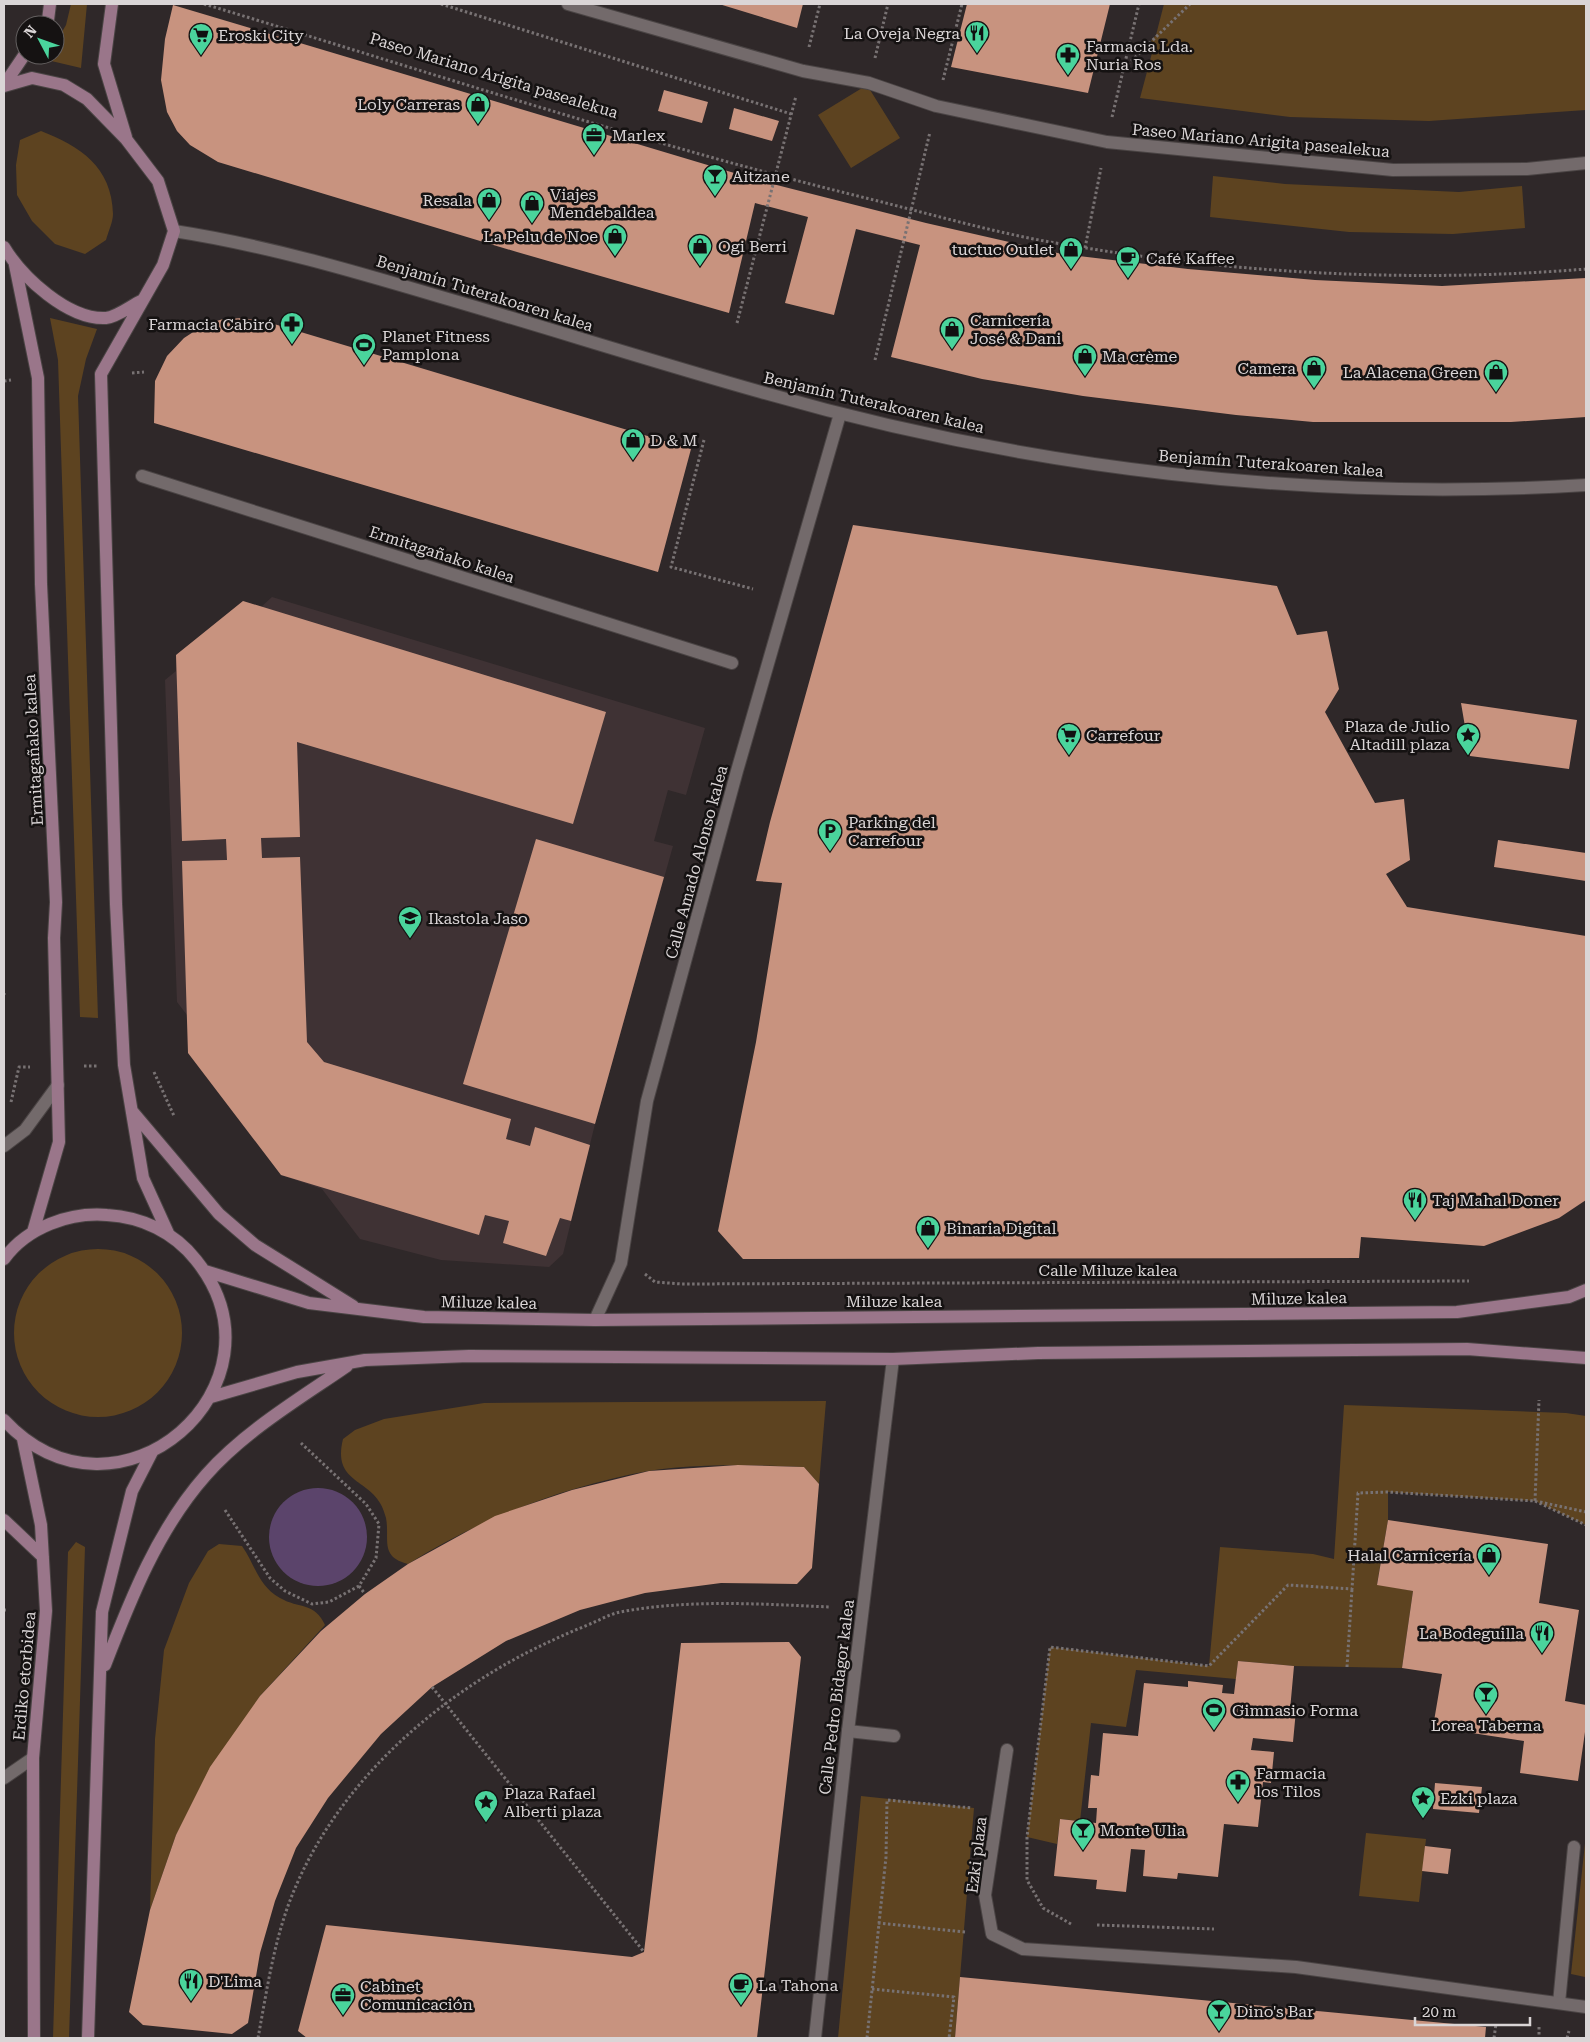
<svg xmlns="http://www.w3.org/2000/svg" width="1590" height="2042" font-family="'Roboto Serif',serif">
<style>
.built{fill:#3f3234}
.green{fill:#5d4320}
.water{fill:#5b446b}
.building{fill:#c8937f}
.lines{fill:none;stroke-linecap:round;stroke-linejoin:round}
.lane-casing{stroke:#4a4444;stroke-width:14}
.street-casing{stroke:#4a4444;stroke-width:14}
.secondary-casing{stroke:#4a4444;stroke-width:14}
.path{stroke:#787273;stroke-width:3;stroke-dasharray:2.5 2.5;stroke-linecap:butt}
.lane{stroke:#736a6b;stroke-width:12}
.street{stroke:#736a6b;stroke-width:12}
.secondary{stroke:#9a768a;stroke-width:12}
.labels{text-anchor:middle;stroke-width:5;stroke-linejoin:round;paint-order:stroke}
.poi-label{font-size:16px;fill:#dad5d6;stroke:#151212;text-anchor:start}
.street-label{font-size:16px;fill:#dad5d6;stroke:#151212}
</style>
<rect width="100%" height="100%" fill="#2f2829"/>
<path class="built" d="M272 597 705 728 686 795 668 790 654 841 673 846 595 1124 563 1254 549 1267 441 1260 360 1239 322 1189 281 1175 239 1118 187 1015 177 1002 165 680 176 671V655L243 601 261 607Z"/>
<path class="green" d="M71 4H87L81 68 47 60 49 55H55V44L66 25Z
M1164 4H1586V110L1429 121 1290 117 1140 98 1152 53 1151 41 1156 35Z
M867 85 900 138 851 168 818 115Z
M41 131C80 146 112 167 113 214 113 222 108 232 106 240L85 254 55 244 32 221 17 195 16 165 20 140Z
M1213 176 1285 184 1459 192 1522 186 1525 228 1453 234 1349 232 1210 217Z
M50 318 97 329 86 359 78 396 98 1018 80 1017 58 360Z
M14 1333a84 84 0 1 1 168 0a84 84 0 1 1-168 0Z
M826 1401 819 1484 804 1467C755 1465 697 1463 648 1471 562 1487 482 1518 408 1564 379 1557 390 1539 386 1518 377 1476 331 1488 343 1439L355 1430 384 1419 484 1403Z
M1344 1405 1566 1413 1586 1416V1525L1535 1501 1388 1492V1520L1377 1584 1413 1591 1402 1668 1294 1666 1238 1661 1236 1679 1136 1670 1126 1727 1091 1723 1080 1821 1060 1819 1057 1844 1027 1837 1050 1647 1209 1666 1220 1547 1313 1554 1334 1559Z
M76 1542 85 1547 69 2038H53L68 1552Z
M219 1544 242 1546C255 1564 258 1586 280 1598 299 1609 315 1602 325 1625L260 1696 176 1835 150 1910 155 1739 164 1650 189 1583 208 1551Z
M861 1796 974 1808 955 2038H838Z
M1366 1833 1426 1839 1419 1902 1359 1896Z
M1586 1834V1973L1585 1977 1571 1974Z"/>
<path class="water" d="M269 1537a49 49 0 1 1 98 0a49 49 0 1 1-98 0Z"/>
<path class="building" d="M719 4H803L797 28Z
M967 4H1110L1088 93 951 67Z
M173 5 761 181 926 223 1062 254 1188 269 1315 280 1442 286 1586 278V417L1511 422H1313L1236 415 1083 396 982 379 891 357 920 245 856 229 834 315 785 303 808 217 755 203 729 313 517 252 218 162 190 145 177 131 167 112 161 80 165 39Z
M664 90 708 102 702 123 658 111Z
M734 108 779 121 772 141 729 129Z
M244 318 274 324 691 449 658 572 154 423 155 381 167 356 184 338 204 325 223 319Z
M853 525 1277 586 1297 635 1327 631 1339 689 1325 712 1375 803 1404 799 1410 860 1386 874 1407 907 1586 936V1200L1559 1218 1484 1246 1361 1237 1359 1258 743 1259 718 1231 756 1042 782 883 756 881 770 822Z
M243 601 606 712 573 824 297 742 300 837 261 838 262 858 300 857 307 1042 324 1062 511 1119 506 1139 530 1146 535 1127 590 1145 571 1221 560 1218 546 1256 503 1243 509 1221 485 1215 479 1235 281 1175 188 1053 182 861 227 860 226 839 182 841 176 655Z
M1461 703 1577 720 1569 769 1470 756Z
M536 839 664 877 595 1124 463 1084Z
M1498 840 1586 853V881L1494 867Z
M738 1465 804 1467 819 1484 812 1568 797 1584 721 1583 645 1593 580 1610 506 1641 432 1687 381 1734 328 1798 296 1848 275 1901 260 1953 248 2023 232 2034 143 2025 129 2012 150 1910 176 1835 210 1767 260 1696 321 1631 365 1594 408 1564 495 1516 572 1490 649 1471Z
M1388 1520 1548 1544 1539 1603 1579 1610 1565 1701 1586 1705V1725L1578 1781 1520 1773 1524 1741 1433 1727 1442 1674 1402 1668 1413 1591 1377 1585Z
M789 1642 801 1657 757 2038H307L298 2031 326 1925 632 1957 644 1952 681 1643Z
M1238 1661 1294 1666 1290 1710H1296L1293 1742 1253 1738 1251 1750 1274 1752 1271 1783 1263 1782 1258 1827 1224 1824 1218 1877 1178 1873 1177 1879 1143 1876 1145 1850 1131 1849 1126 1892 1096 1889 1097 1880 1054 1876 1060 1819 1096 1823 1097 1808H1088L1091 1775 1099 1776 1103 1733 1138 1736 1144 1683 1188 1687V1681L1223 1685 1222 1693 1234 1694Z
M1435 1783 1482 1787 1479 1813 1433 1809Z
M1425 1846 1451 1849 1448 1874 1422 1871Z
M960 1977 1486 2027 1485 2038H955Z"/>
<g class="lines">
<g class="lane-casing">
<path id="lane" d="M4 1146 25 1130 58 1085
M848 1731 894 1736
M4 1778 33 1758
M1559 2003 1574 1847"/>
</g>
<g class="street-casing">
<path id="street" d="M568 4 803 71 869 83 936 106 1107 142 1393 170 1527 169 1586 163
M174 231C265 245 353 271 441 297 548 328 654 362 761 392 1028 469 1309 502 1586 485
M142 476 732 663
M595 1320 621 1263 647 1101 737 771 840 414
M1007 1750 985 1895 992 1934 1023 1949 1296 1967 1586 2007
M815 2038 848 1731 893 1359"/>
</g>
<g class="secondary-casing">
<path id="secondary" d="M112 4 104 64 126 137
M44 25 48 20 50 4
M4 85 25 54
M4 86 32 78 64 85 87 99 126 139 158 181 174 231 163 265 101 374 116 904 124 1065 143 1178 168 1233
M4 247C22 277 68 320 106 318 117 317 132 305 141 301
M15 265 38 378 41 584 56 902 54 938 59 1142 33 1232
M132 1111 219 1214 255 1245 353 1306
M4 1259C27 1227 70 1212 107 1215 142 1217 174 1232 196 1260 296 1384 118 1542 4 1420
M205 1271 309 1303 424 1317 595 1320 1457 1312 1569 1297 1586 1290
M211 1397 297 1372 365 1360 469 1356 893 1359 1038 1353 1467 1349 1586 1358
M23 1439 41 1525 46 1611 33 1758 34 2038
M4 1520 43 1557
M105 1665C131 1598 158 1529 206 1475 245 1431 299 1399 347 1366
M88 2038 102 1612 132 1491 152 1452"/>
</g>
<path class="path" d="M204 4C426 71 648 145 874 200 938 216 1003 235 1068 245 1238 274 1414 283 1586 269
M441 4 791 114
M809 47 820 4
M875 58 888 4
M1124 68 1190 4
M943 80 962 4
M1112 117 1139 4
M1085 248 1101 168
M737 323 796 96
M875 360 930 132
M132 373 144 372
M4 381 11 380
M704 440 671 567 753 589
M4 994 5 995
M84 1066H98
M154 1072 174 1116
M11 1102 19 1067H30
M645 1274 655 1282 682 1284 1469 1281
M1535 1501 1586 1525
M1540 1502 1586 1512
M225 1510 270 1578 285 1591 312 1604 329 1602 359 1586 376 1558 379 1524 366 1504 301 1443
M359 1586 365 1594
M4 1610H6
M1347 1667 1352 1589
M432 1687 644 1952
M878 1923 965 1932
M1071 1924 1043 1908 1027 1880V1837L1050 1647 1209 1666 1288 1585 1352 1589 1358 1493 1387 1492 1535 1501 1539 1400
M1097 1925 1214 1929
M872 1989 954 1997 949 2038
M1539 2027V2038
M258 2038C267 1990 274 1939 293 1893 333 1795 415 1716 506 1664 534 1648 561 1636 590 1624 600 1620 610 1614 620 1612 690 1599 760 1604 830 1607
M867 2038 886 1857 887 1800 972 1808
M1494 2038 1496 2024
M1567 2038 1569 2031"/>
<use href="#lane" class="lane"/>
<use href="#street" class="street"/>
<use href="#secondary" class="secondary"/>
</g>
<defs>
<g id="restaurant-pin" transform="scale(1.25)"><path d="M0 17L-7.5 6A9.5 9.5 0 1 1 7.5 6Z" fill="#4ad49c" stroke="#151212"/><path d="M-5-6h1v4h1v-4h1v4h1v-4h1v5L-1.5 .5V6h-2V.5L-5-1ZM5-6V6H3V1.5H1.5Q1.5-4 5-6Z" fill="#111"/></g>
<g id="supermarket-pin" transform="scale(1.25)"><path d="M0 17L-7.5 6A9.5 9.5 0 1 1 7.5 6Z" fill="#4ad49c" stroke="#151212"/><path d="M-6-5.5h2.5l.6 2H6L4.5 2H-2.5L-4.4-4H-6ZM-1.5 3.2a1.3 1.3 0 1 0 .1 0ZM3 3.2a1.3 1.3 0 1 0 .1 0Z" fill="#111"/></g>
<g id="pharmacy-pin" transform="scale(1.25)"><path d="M0 17L-7.5 6A9.5 9.5 0 1 1 7.5 6Z" fill="#4ad49c" stroke="#151212"/><path d="M-2-6h4v4h4v4h-4v4h-4v-4h-4v-4h4Z" fill="#111"/></g>
<g id="shop-pin" transform="scale(1.25)"><path d="M0 17L-7.5 6A9.5 9.5 0 1 1 7.5 6Z" fill="#4ad49c" stroke="#151212"/><path d="M-5-2.5h2.3a2.7 3.5 0 0 1 5.4 0H5L5.5 6h-11ZM-1.5-2.5h3a1.5 2.3 0 0 0-3 0Z" fill="#111"/></g>
<g id="office-pin" transform="scale(1.25)"><path d="M0 17L-7.5 6A9.5 9.5 0 1 1 7.5 6Z" fill="#4ad49c" stroke="#151212"/><path d="M-6-3h4V-5.5h4V-3h4V5H-6ZM-1-4.5V-3h2v-1.5ZM-6 0V1H6V0Z" fill="#111"/></g>
<g id="bar-pin" transform="scale(1.25)"><path d="M0 17L-7.5 6A9.5 9.5 0 1 1 7.5 6Z" fill="#4ad49c" stroke="#151212"/><path d="M-6-5H6L.8 .8V4.5H3.5V6h-7V4.5H-.8V.8Z" fill="#111"/></g>
<g id="cafe-pin" transform="scale(1.25)"><path d="M0 17L-7.5 6A9.5 9.5 0 1 1 7.5 6Z" fill="#4ad49c" stroke="#151212"/><path d="M-5.5-4.5H6V0H3Q3 3.5 0 3.5H-2.5Q-5.5 3.5-5.5 0ZM3-3.2v2h1.7v-2ZM-6 4.5H4V6H-6Z" fill="#111"/></g>
<g id="stadium-pin" transform="scale(1.25)"><path d="M0 17L-7.5 6A9.5 9.5 0 1 1 7.5 6Z" fill="#4ad49c" stroke="#151212"/><path d="M0-5a6.5 5 0 1 0 0 10a6.5 5 0 1 0 0-10ZM-3.5-1.8h7v3.6h-7Z" fill="#111"/></g>
<g id="sight-pin" transform="scale(1.25)"><path d="M0 17L-7.5 6A9.5 9.5 0 1 1 7.5 6Z" fill="#4ad49c" stroke="#151212"/><path d="M0-6L1.8-2.2L6-1.7L2.9 1.2L3.7 5.4L0 3.3L-3.7 5.4L-2.9 1.2L-6-1.7L-1.8-2.2Z" fill="#111"/></g>
<g id="parking-pin" transform="scale(1.25)"><path d="M0 17L-7.5 6A9.5 9.5 0 1 1 7.5 6Z" fill="#4ad49c" stroke="#151212"/><path d="M-3.5-5.5H1a3.5 3.5 0 0 1 0 7H-1V5.5H-3.5ZM-1-3.4V-.6H.8a1.4 1.4 0 0 0 0-2.8Z" fill="#111"/></g>
<g id="school-pin" transform="scale(1.25)"><path d="M0 17L-7.5 6A9.5 9.5 0 1 1 7.5 6Z" fill="#4ad49c" stroke="#151212"/><path d="M0-5L7-2L0 1L-7-2ZM-4 1L0 2.5L4 1V4Q0 6-4 4Z" fill="#111"/></g>
</defs>
<g fill-rule="evenodd">
<use href="#restaurant-pin" x="977" y="33"/>
<use href="#supermarket-pin" x="201" y="35"/>
<use href="#pharmacy-pin" x="1068" y="55"/>
<use href="#shop-pin" x="478" y="104"/>
<use href="#office-pin" x="594" y="135"/>
<use href="#bar-pin" x="715" y="176"/>
<use href="#shop-pin" x="489" y="200"/>
<use href="#shop-pin" x="532" y="203"/>
<use href="#shop-pin" x="615" y="236"/>
<use href="#shop-pin" x="700" y="246"/>
<use href="#shop-pin" x="1071" y="249"/>
<use href="#cafe-pin" x="1128" y="258"/>
<use href="#pharmacy-pin" x="292" y="324"/>
<use href="#shop-pin" x="952" y="329"/>
<use href="#stadium-pin" x="364" y="345"/>
<use href="#shop-pin" x="1085" y="356"/>
<use href="#shop-pin" x="1314" y="368"/>
<use href="#shop-pin" x="1496" y="372"/>
<use href="#shop-pin" x="633" y="440"/>
<use href="#supermarket-pin" x="1069" y="735"/>
<use href="#sight-pin" x="1468" y="735"/>
<use href="#parking-pin" x="830" y="831"/>
<use href="#school-pin" x="410" y="918"/>
<use href="#restaurant-pin" x="1415" y="1200"/>
<use href="#shop-pin" x="928" y="1228"/>
<use href="#shop-pin" x="1489" y="1555"/>
<use href="#restaurant-pin" x="1542" y="1633"/>
<use href="#bar-pin" x="1486" y="1694"/>
<use href="#stadium-pin" x="1214" y="1710"/>
<use href="#pharmacy-pin" x="1238" y="1782"/>
<use href="#sight-pin" x="1423" y="1798"/>
<use href="#sight-pin" x="486" y="1802"/>
<use href="#bar-pin" x="1083" y="1830"/>
<use href="#restaurant-pin" x="191" y="1981"/>
<use href="#cafe-pin" x="741" y="1985"/>
<use href="#office-pin" x="343" y="1995"/>
<use href="#bar-pin" x="1219" y="2011"/>
</g>
<g class="labels">
<g class="poi-label">
<text x="960" y="39" text-anchor="end">La Oveja Negra</text>
<text x="218" y="41">Eroski City</text>
<text x="1086" y="52">Farmacia Lda.<tspan x="1086" dy="18">Nuria Ros</tspan></text>
<text x="460" y="110" text-anchor="end">Loly Carreras</text>
<text x="612" y="141">Marlex</text>
<text x="732" y="182">Aitzane</text>
<text x="550" y="200">Viajes<tspan x="550" dy="18">Mendebaldea</tspan></text>
<text x="472" y="206" text-anchor="end">Resala</text>
<text x="598" y="242" text-anchor="end">La Pelu de Noe</text>
<text x="718" y="252">Ogi Berri</text>
<text x="1054" y="255" text-anchor="end">tuctuc Outlet</text>
<text x="1146" y="264">Café Kaffee</text>
<text x="970" y="326">Carnicería<tspan x="970" dy="18">José &amp; Dani</tspan></text>
<text x="274" y="330" text-anchor="end">Farmacia Cabiró</text>
<text x="382" y="342">Planet Fitness<tspan x="382" dy="18">Pamplona</tspan></text>
<text x="1102" y="362">Ma crème</text>
<text x="1296" y="374" text-anchor="end">Camera</text>
<text x="1478" y="378" text-anchor="end">La Alacena Green</text>
<text x="650" y="446">D &amp; M</text>
<text x="1450" y="732" text-anchor="end">Plaza de Julio<tspan x="1450" dy="18">Altadill plaza</tspan></text>
<text x="1086" y="741">Carrefour</text>
<text x="848" y="828">Parking del<tspan x="848" dy="18">Carrefour</tspan></text>
<text x="428" y="924">Ikastola Jaso</text>
<text x="1432" y="1206">Taj Mahal Doner</text>
<text x="946" y="1234">Binaria Digital</text>
<text x="1472" y="1561" text-anchor="end">Halal Carnicería</text>
<text x="1524" y="1639" text-anchor="end">La Bodeguilla</text>
<text x="1232" y="1716">Gimnasio Forma</text>
<text x="1486" y="1731" text-anchor="middle">Lorea Taberna</text>
<text x="1256" y="1779">Farmacia<tspan x="1256" dy="18">los Tilos</tspan></text>
<text x="504" y="1799">Plaza Rafael<tspan x="504" dy="18">Alberti plaza</tspan></text>
<text x="1440" y="1804">Ezki plaza</text>
<text x="1100" y="1836">Monte Ulia</text>
<text x="208" y="1987">D'Lima</text>
<text x="758" y="1991">La Tahona</text>
<text x="360" y="1992">Cabinet<tspan x="360" dy="18">Comunicación</tspan></text>
<text x="1236" y="2017">Dino's Bar</text>
</g>
<g class="street-label">
<text transform="translate(494 75) rotate(17)" y="6">Paseo Mariano Arigita pasealekua</text>
<text transform="translate(1261 140) rotate(5)" y="6">Paseo Mariano Arigita pasealekua</text>
<text transform="translate(485 293) rotate(17)" y="6">Benjamín Tuterakoaren kalea</text>
<text transform="translate(874 402) rotate(13)" y="6">Benjamín Tuterakoaren kalea</text>
<text transform="translate(1271 463) rotate(4)" y="6">Benjamín Tuterakoaren kalea</text>
<text transform="translate(442 554) rotate(18)" y="6">Ermitagañako kalea</text>
<text transform="translate(33 750) rotate(-93)" y="6">Ermitagañako kalea</text>
<text transform="translate(696 862) rotate(-75)" y="6">Calle Amado Alonso kalea</text>
<text x="1108" y="1276">Calle Miluze kalea</text>
<text transform="translate(1299 1298) rotate(-1)" y="6">Miluze kalea</text>
<text x="894" y="1307">Miluze kalea</text>
<text transform="translate(489 1302) rotate(1)" y="6">Miluze kalea</text>
<text transform="translate(24 1676) rotate(-85)" y="6">Erdiko etorbidea</text>
<text transform="translate(836 1697) rotate(-83)" y="6">Calle Pedro Bidagor kalea</text>
<text transform="translate(976 1855) rotate(-83)" y="6">Ezki plaza</text>
</g>
</g>
<rect width="1590" height="2042" fill="none" stroke="#dad5d6" stroke-width="10"/>
<g transform="translate(40 40) rotate(311)"><circle r="24" fill="#151212" stroke="#646060"/>
<path d="M0-4L9 19L0 12L-9 19Z" fill="#4ad49c"/>
<text y="-8" font-size="14" font-weight="bold" text-anchor="middle" fill="#dad5d6">N</text>
</g>
<path d="M1415 2017v8h115v-8" fill="none" stroke="#dad5d6" stroke-width="2.5"/>
<text x="1422" y="2017" font-size="15" fill="#dad5d6" stroke="#151212" stroke-width="4" paint-order="stroke">20 m</text>
</svg>
